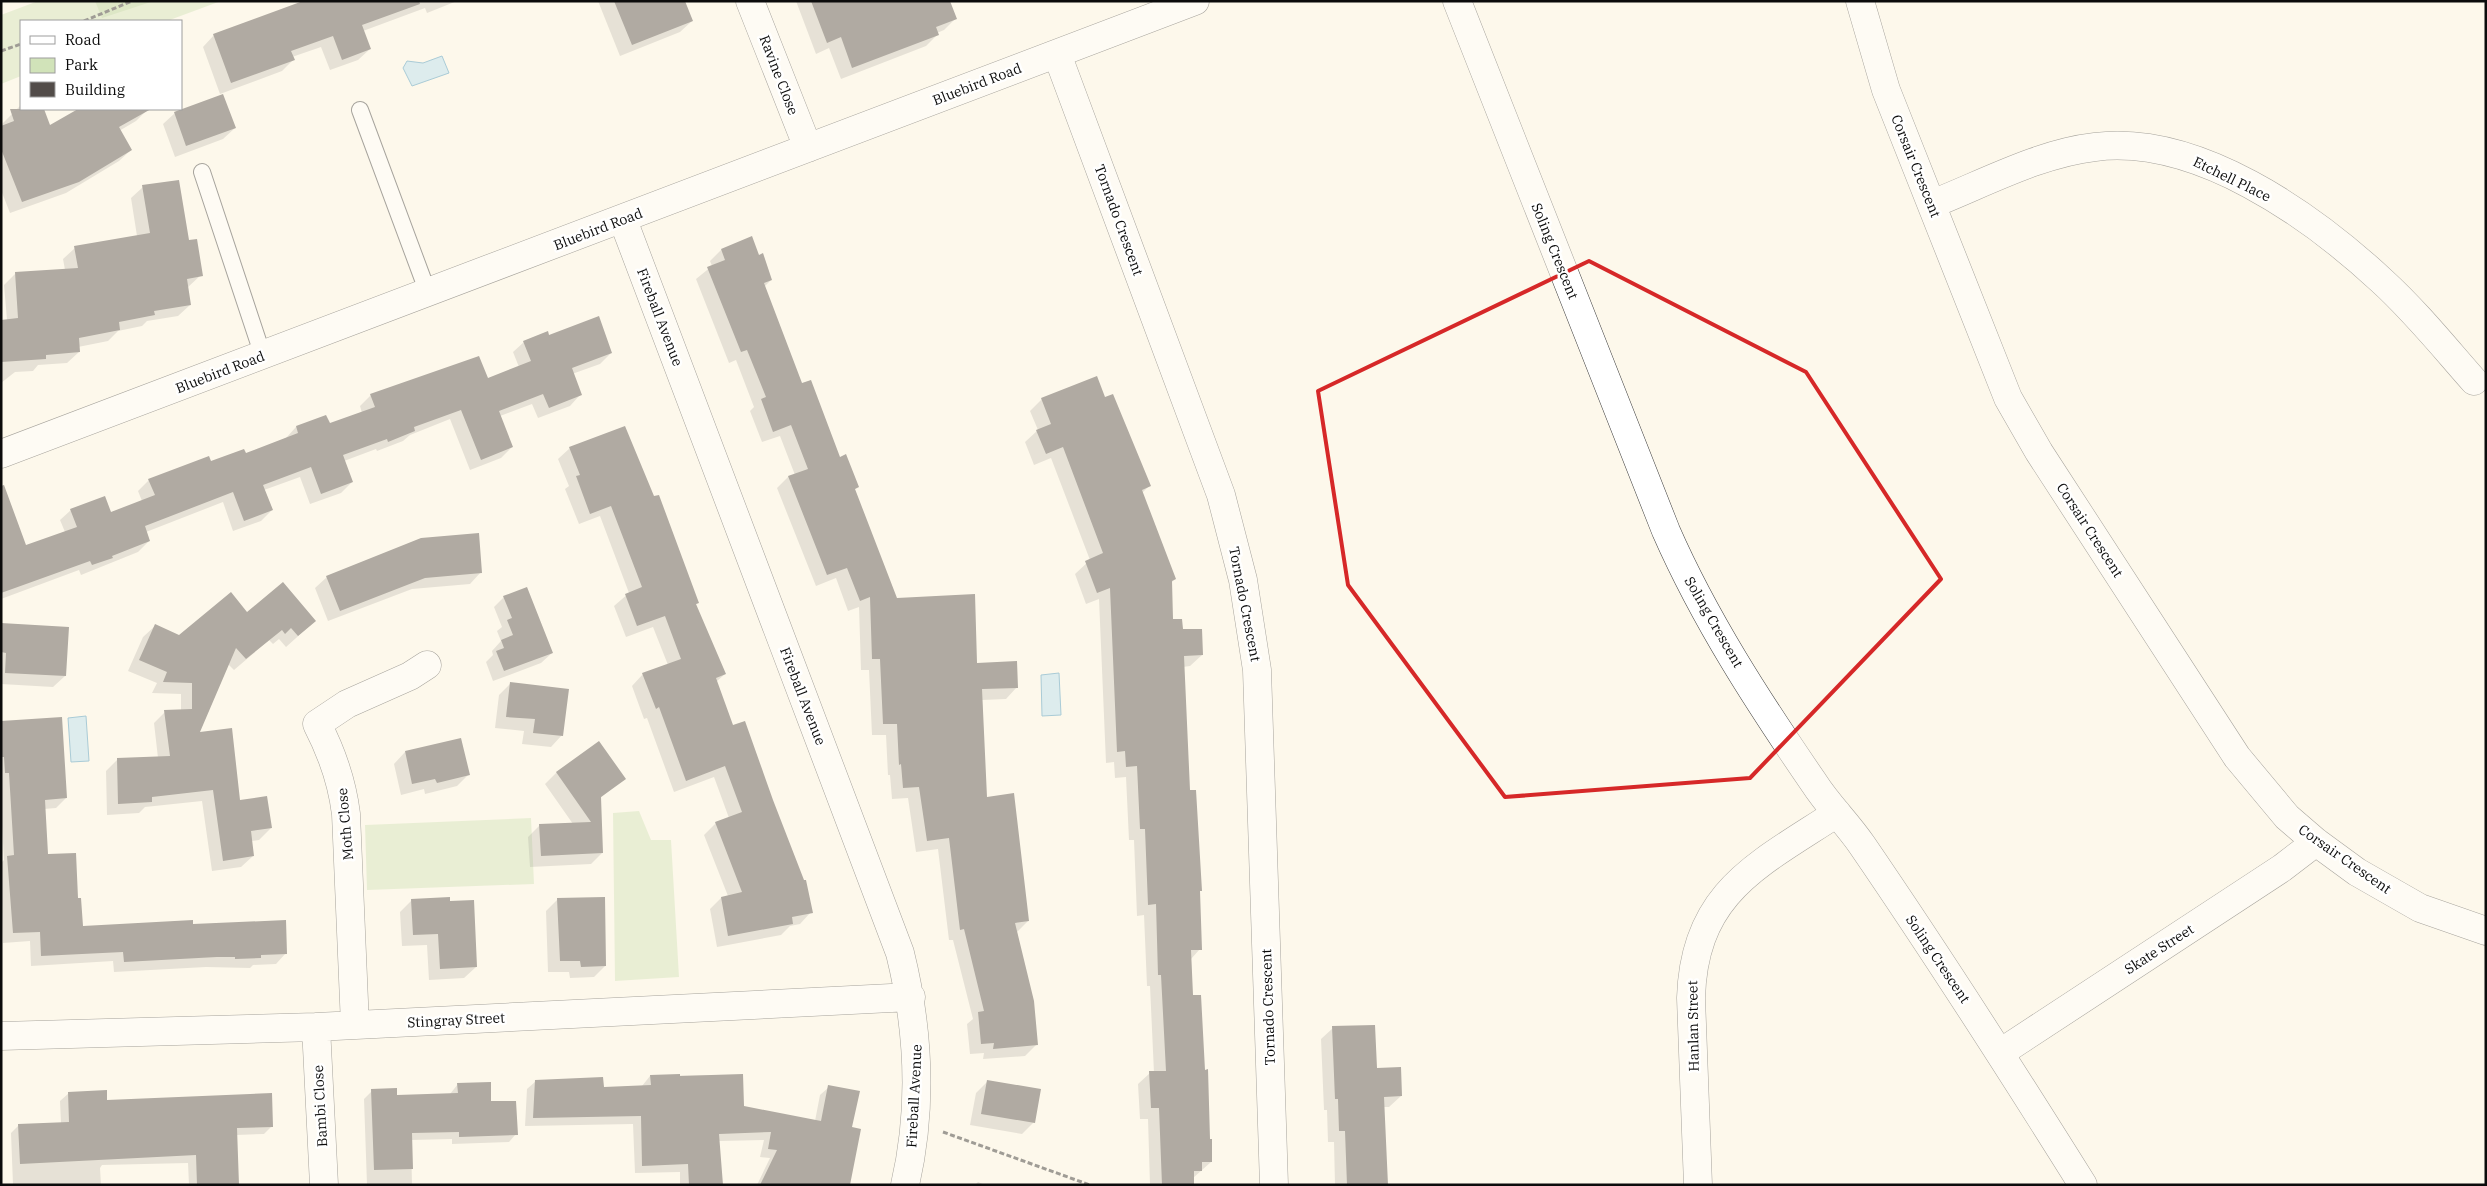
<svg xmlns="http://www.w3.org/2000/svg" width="2487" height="1186" font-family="'IBM Plex Serif',serif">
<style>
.green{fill:#d1e3b9}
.forest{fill:#b7d29a}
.water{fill:#b5ddef;stroke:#4495bd}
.shadow{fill:#0003}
.building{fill:#524c49}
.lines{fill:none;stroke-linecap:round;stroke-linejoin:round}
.lane-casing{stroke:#3e3e3e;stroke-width:18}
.street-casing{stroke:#3e3e3e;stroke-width:29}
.path{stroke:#2d2d2d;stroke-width:3;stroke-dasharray:5 2.5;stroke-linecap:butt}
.lane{stroke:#fff;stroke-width:16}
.street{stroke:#fff;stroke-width:28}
.marked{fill:none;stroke:#d62828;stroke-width:4;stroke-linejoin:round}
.labels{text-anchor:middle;stroke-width:5;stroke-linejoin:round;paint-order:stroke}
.street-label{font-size:14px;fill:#0b0b0b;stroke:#fff}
</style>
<rect width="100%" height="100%" fill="#fdf8eb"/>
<path class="green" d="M38 1H221L167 21H21V76L1 84V15Z
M639 811 651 840H671L679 977 615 981 613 813Z
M531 818 534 884 367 890 365 825Z"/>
<path class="forest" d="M95 1H154L102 18Z"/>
<path class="water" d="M442 56 449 73 412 86 403 68 407 61 423 63Z
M1059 673 1061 715 1042 716 1041 675Z
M86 716 89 761 71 762 68 718Z"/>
<path class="shadow" d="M307 1H457L427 13 425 8 363 31 370 49 358 60 330 70 321 47 292 57 293 60 282 71 220 94 203 47 214 35Z
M598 1H684L692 21 680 32 620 56Z
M796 1H949L956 18 944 30 937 33V35L926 46 841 79 829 48 816 54Z
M21 105V109H43L50 127 81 109 147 110 136 121 119 131 131 150 119 161 66 193 10 213 1 190V125Z
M175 113 235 128 223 139 175 157 163 124Z
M143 187 188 242 201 275 187 288 190 305 178 316 147 321 142 326 118 331 108 341 78 347 79 352 67 363 38 365 33 371 15 372 1 383V321L7 320 4 285 16 273 65 270 63 259 75 248 137 236 131 198Z
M721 250 758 257 771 280 764 287 802 385 839 458 857 487 854 490 896 599 976 664 1017 687 1006 699 982 700 986 798 1028 921 1017 932 1037 1044 1025 1056 983 1059 984 1053 970 1054 967 1024 973 1019 953 940H949L938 849 916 852 908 798 892 799 890 775H888L886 735H872L869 670H861L859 607 848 611 836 578 816 586 777 488 788 477 795 475 780 436 762 442 750 411 754 407 736 360 729 363 696 279 712 266 710 261Z
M549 337 611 353 600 364 572 374 580 395 570 406 538 418 532 404 500 416 512 447 501 458 470 470 450 419 410 435 403 441 377 451 376 449 344 461 352 482 341 493 310 504 300 477 264 490 272 510 261 521 233 531 223 502 146 532 149 541 138 552 81 575 79 570 1 599V527L25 547 65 532 60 520 71 510 110 513 142 501 138 491 149 480 245 455 286 438 296 427 329 425 362 413 360 406 371 395 487 380 519 367 513 352 524 342Z
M1042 399H1105L1149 486 1142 493 1175 579 1171 583 1172 620 1202 655 1190 666 1183 667 1189 791 1199 892 1200 949 1191 959 1192 997 1211 1162 1193 1178V1185H1150L1148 1119H1140L1138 1084 1150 1073H1154L1150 986H1147L1144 915 1137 916 1134 840H1129L1126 777 1115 778 1114 762 1106 763 1099 599 1086 604 1075 574 1090 560 1051 458 1034 465 1025 442 1038 430 1030 411Z
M570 448 698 603 695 605 725 674 716 682 733 727 811 912 800 924 790 926 781 935 717 947 710 909 721 898 728 896 704 835 716 823 729 818 714 777 674 792 647 718 644 719 632 686 643 674 668 665 653 627 626 637 614 606 629 593 600 516 579 524 565 489 569 486 558 459Z
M481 572 470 584 412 589 328 621 315 588 327 577Z
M504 597 552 653 541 663 493 681 486 662 493 655 492 651 501 641 497 631 502 627 494 607Z
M247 614 315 621 286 647 279 639 273 644 269 640 234 670 228 664 198 733 239 801 271 828 259 840 251 841 253 856 241 867 212 871 202 801 145 807 139 813 107 815 106 771 117 760 158 758 154 723 165 712 181 711V694L152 693 157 683 128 671 143 637 155 626 179 636Z
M1 624 65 676 53 687 1 684Z
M510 684 562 735 551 747 522 744 524 731 495 728 499 695Z
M1 722 66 798 56 808 44 809 47 856 77 900 82 928 192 925 286 953 276 964 253 965 250 968 206 967 114 972 113 961 31 966 30 941 3 943 1 863 4 860 1 809Z
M599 743 624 779 599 799 602 853 591 864 530 867 528 837 540 825 573 824 545 784 556 773Z
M405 752 468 775 457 786 425 794 424 789 401 795 394 764Z
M558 899 605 966 594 977 570 978 569 972H548L546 911Z
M412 900 476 967 464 978 429 980 427 945 402 946 400 912Z
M1333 1028 1401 1096 1389 1107H1383L1386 1185H1335L1334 1142H1328L1327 1110H1324L1321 1039Z
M742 1075 743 1107 815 1121 820 1095 829 1087 840 1185H757L770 1158 760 1157 764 1140 719 1141 721 1185H680V1172L635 1173 633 1124 525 1126 527 1089 536 1081 602 1088 642 1086 650 1076Z
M988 1081 1034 1122 1022 1134 970 1125 976 1093Z
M458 1084 490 1103 516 1134 509 1142 452 1144V1139L411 1140 412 1185H367L364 1099 372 1091 396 1096 450 1094Z
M69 1093 106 1101 272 1126 264 1134 236 1135 238 1185H189L188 1163 102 1165 100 1168 101 1185H13L11 1133 19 1125 61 1123 60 1101Z
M978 1182 985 1185H975Z"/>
<path class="building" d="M303 1H419L420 4 362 25 371 49 342 60 333 36 291 51 295 60 231 83 213 34Z
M614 1H685L693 21 632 45Z
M811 1H950L957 19 936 27 939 35 852 68 841 37 827 43Z
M223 94 236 128 186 146 174 112Z
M10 109H44L50 125 78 109H151L119 127 132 150 79 182 22 202 1 149V126L14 121Z
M179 180 189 240 197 239 203 276 187 279 191 305 154 311 155 315 119 322 120 330 79 338 80 352 46 355V359L1 362V320L18 318 15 272 78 268 74 246 150 233 142 185Z
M752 236 759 255 763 253 772 280 764 283 802 383 811 380 840 457 846 454 859 487 855 489 897 598 975 594 977 663 1017 661 1018 688 982 689 987 797 1014 793 1029 921 1015 923 1034 1001 1038 1045 993 1049 994 1043 981 1044 978 1012 984 1011 964 929 960 930 949 838 927 841 919 787 903 788 901 764 899 765 897 724H883L880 659H872L870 597 860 601 847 568 827 575 788 476 808 469 791 425 773 432 761 399 766 397 747 350 741 352 707 267 725 260 721 249Z
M599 316 612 353 572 368 582 395 549 408 543 394 499 411 513 447 481 460 461 410 414 427 415 431 388 442 387 439 343 455 353 482 321 494 311 467 263 485 273 510 244 521 233 492 145 526 150 541 112 556 113 558 92 565 90 561 1 593V486L4 485 26 545 77 527 70 509 105 496 111 512 155 495 148 479 209 456 211 461 244 449 246 453 298 433 296 426 326 415 330 423 375 407 370 394 479 356 488 378 531 361 523 341 548 331 549 335Z
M1097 376 1105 397 1113 394 1151 486 1142 490 1176 579 1172 581 1173 619H1182L1183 629H1202L1203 655 1184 656 1190 790H1196L1202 891H1200L1202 950H1191L1193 995H1201L1205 1070 1208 1069 1210 1139H1212V1162H1202V1171H1194V1185H1162L1159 1108H1151L1149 1071H1166L1161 975H1158L1156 904 1148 905 1145 829H1140L1137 766 1126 767 1125 751 1117 752 1110 588 1097 593 1085 561 1103 553 1063 447 1046 454 1036 430 1051 424 1041 398Z
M625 426 654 496 659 495 699 603 696 604 726 674 716 678 733 725 745 721 773 800 804 880H806L813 913 792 917 793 924 728 936 721 897 742 892 715 822 742 812 725 766 686 781 659 707 656 709 642 673 681 659 665 616 637 626 625 594 642 587 611 506 590 514 576 476 580 475 569 447Z
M479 533 482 573 425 578 340 611 326 576 421 538Z
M283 582 316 621 298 636 291 628 285 634 282 630 246 659 236 648 200 732 232 728 240 800 267 796 272 828 251 831 254 856 223 861 213 790 152 797V802L118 804 117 758 170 756 164 710 192 709V683L163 682 167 672 139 660 155 624 179 635 231 592 247 612Z
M527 587 553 653 504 671 496 651 504 648 501 640 513 635 507 620 512 618 503 596Z
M1 623 69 627 66 676 5 673 6 653 1 652Z
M510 682 569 689 563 736 533 733 535 719 506 717Z
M62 717 67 798 45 800 48 854 76 853 78 898H81L83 926 193 920V924L286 920 287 954 261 955V958L235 959V957H217L124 962 123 952 41 956 40 932 13 933 7 856 14 855 9 773H5L4 757H1V721Z
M461 738 470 775 437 783 435 779 412 784 405 751Z
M599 741 626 779 601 797 603 853 541 856 539 824 591 822 556 772Z
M450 897V901L474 900 477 967 440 969 438 934 413 935 411 899Z
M605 897 606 966 581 967 580 961H560L557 898Z
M1375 1025 1377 1068 1401 1067 1402 1096 1384 1097 1388 1185H1347L1345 1131H1339L1338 1099H1335L1332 1026Z
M680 1074V1076L743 1074 744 1106 821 1121 828 1085 860 1091 852 1127 861 1129 850 1185H760L777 1150 768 1149 771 1132 719 1134 723 1185H689L688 1164 642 1166 641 1116 533 1118 535 1080 603 1077 604 1087 651 1085 650 1075Z
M987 1080 1041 1089 1035 1123 981 1114Z
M491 1082V1101H516L518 1135 459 1137V1132L412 1133 413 1169 374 1170 371 1089 397 1088V1095L458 1093 457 1083Z
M107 1090V1100L272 1093 273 1127 237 1128 239 1185H197L196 1155 20 1164 18 1124 69 1122 68 1092Z"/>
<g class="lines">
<g class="lane-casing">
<path id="lane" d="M360 110 428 293
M202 172 263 356"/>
</g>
<g class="street-casing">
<path id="street" d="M750 1 808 148
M1457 1 1666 531C1705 620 1759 703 1814 783 1828 805 1847 823 1862 845 1938 956 2011 1070 2083 1185
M1860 1 1886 90 2008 398 2039 452 2237 757 2287 817 2316 842 2357 872 2420 908 2486 931
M1057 54 1221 495 1243 580 1257 670 1274 1185
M1932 204C1983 184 2040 153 2095 147 2197 134 2311 215 2382 281 2415 311 2444 347 2474 381
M623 220 900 953C919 1030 923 1107 905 1185
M1 454 1195 1
M355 1025 346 814C342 781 332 753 317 724L347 704 410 676 427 665
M316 1027 324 1185
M1 1036 316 1027 911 997
M2000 1053 2282 868 2316 842
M1698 1185 1691 998C1694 892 1758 865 1837 813"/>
</g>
<path class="path" d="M84 21 132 1
M1 51 21 44
M943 1132 1090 1185"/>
<use href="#lane" class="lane"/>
<use href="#street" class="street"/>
</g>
<path d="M0 0H2487V1186H0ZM1589 261 1806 372 1941 579 1750 778 1505 797 1348 585 1318 391Z" fill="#fdf8eb" fill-opacity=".55" fill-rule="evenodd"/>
<path class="marked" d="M1589 261 1806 372 1941 579 1750 778 1505 797 1348 585 1318 391Z"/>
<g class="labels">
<g class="street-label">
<text transform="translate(779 75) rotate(69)" y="5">Ravine Close</text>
<text transform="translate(977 84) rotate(-21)" y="5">Bluebird Road</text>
<text transform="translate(1916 166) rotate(68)" y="5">Corsair Crescent</text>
<text transform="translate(2232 179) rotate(26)" y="5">Etchell Place</text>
<text transform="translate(1119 220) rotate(70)" y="5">Tornado Crescent</text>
<text transform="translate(598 229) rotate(-21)" y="5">Bluebird Road</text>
<text transform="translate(1555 251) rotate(68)" y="5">Soling Crescent</text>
<text transform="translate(660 317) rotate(69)" y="5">Fireball Avenue</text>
<text transform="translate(220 372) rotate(-21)" y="5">Bluebird Road</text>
<text transform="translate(2090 530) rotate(57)" y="5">Corsair Crescent</text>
<text transform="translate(1245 604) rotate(79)" y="5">Tornado Crescent</text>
<text transform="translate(1714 622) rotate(60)" y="5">Soling Crescent</text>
<text transform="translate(803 696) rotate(69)" y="5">Fireball Avenue</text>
<text transform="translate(345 824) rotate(-95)" y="5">Moth Close</text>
<text transform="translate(2345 859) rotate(35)" y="5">Corsair Crescent</text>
<text transform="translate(2159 949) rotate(-33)" y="5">Skate Street</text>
<text transform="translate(1938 959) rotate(56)" y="5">Soling Crescent</text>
<text transform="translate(1268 1007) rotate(-92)" y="5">Tornado Crescent</text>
<text transform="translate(456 1020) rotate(-3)" y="5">Stingray Street</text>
<text transform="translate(1693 1026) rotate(-91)" y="5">Hanlan Street</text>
<text transform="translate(914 1096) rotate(-87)" y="5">Fireball Avenue</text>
<text transform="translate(320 1106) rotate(-93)" y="5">Bambi Close</text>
</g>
</g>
<rect width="2487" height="1186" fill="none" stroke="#0b0b0b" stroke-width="5"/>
<rect x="20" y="20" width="162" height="90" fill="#ffffff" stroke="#9d9d9d"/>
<rect x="30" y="36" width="25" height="8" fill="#ffffff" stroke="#9d9d9d"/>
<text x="65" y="45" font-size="15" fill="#0b0b0b">Road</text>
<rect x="30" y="58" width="25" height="15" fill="#d1e3b9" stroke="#9d9d9d"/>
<text x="65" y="70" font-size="15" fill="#0b0b0b">Park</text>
<rect x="30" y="82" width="25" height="15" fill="#524c49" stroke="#9d9d9d"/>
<text x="65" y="95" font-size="15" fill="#0b0b0b">Building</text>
</svg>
